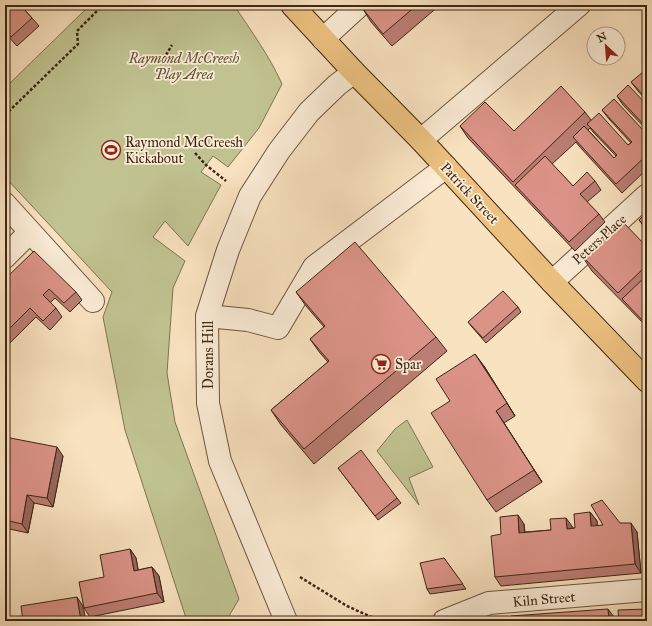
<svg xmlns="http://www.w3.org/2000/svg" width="652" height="626" font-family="'IM FELL Great Primer',serif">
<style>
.green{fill:#c0c391;stroke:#7f7452}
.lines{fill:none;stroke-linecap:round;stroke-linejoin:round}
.minor-casing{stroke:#6d553f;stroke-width:24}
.major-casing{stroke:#3e2614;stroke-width:24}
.path{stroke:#3e2614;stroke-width:2.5;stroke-dasharray:3 2;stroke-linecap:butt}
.minor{stroke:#fbecd6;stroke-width:22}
.major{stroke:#ecc180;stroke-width:22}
.wall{fill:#bc7e74;stroke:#3e2614;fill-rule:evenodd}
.shaded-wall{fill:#99675e;stroke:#3e2614}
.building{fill:#db9387;stroke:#3e2614}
.labels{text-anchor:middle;stroke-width:3.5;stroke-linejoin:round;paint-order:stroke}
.park-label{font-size:14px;font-style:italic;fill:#5e4d33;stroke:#fbecd6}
.poi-label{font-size:14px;fill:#3e2614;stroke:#fbecd6;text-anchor:start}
.street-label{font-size:14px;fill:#3e2614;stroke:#fbecd6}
</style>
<rect width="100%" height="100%" fill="#f9e2c0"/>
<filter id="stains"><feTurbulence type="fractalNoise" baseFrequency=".005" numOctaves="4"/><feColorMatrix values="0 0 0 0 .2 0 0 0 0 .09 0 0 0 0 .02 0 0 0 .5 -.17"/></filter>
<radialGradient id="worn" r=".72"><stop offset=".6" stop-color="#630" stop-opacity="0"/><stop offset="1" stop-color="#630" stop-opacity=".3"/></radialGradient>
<path class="green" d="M90 5H234C251 31 269 55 282 84L259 128 228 167 213 156 201 172 221 185 188 246 165 221 153 237 185 261 173 288 167 373 175 422 239 599 226 621H187L125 430 103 317 112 292 5 177V88Z
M407 420 433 467 409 478 419 505 377 451 395 429Z"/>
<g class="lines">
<g class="minor-casing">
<path id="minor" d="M323 39 360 5
M421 140 579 5
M5 204 93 301
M5 257 30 232
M552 282 647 195
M207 316 248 320 278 328 314 267 446 167
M286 621 220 461 208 403 207 316 228 250 250 196 279 151 309 112 337 85 354 72
M444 621 489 603 647 590"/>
</g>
<g class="major-casing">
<path id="major" d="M292 5 354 72 421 140 552 282 647 381"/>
</g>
<path class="path" d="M166 55 172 45
M5 115 78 44 77 31 103 5
M195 153 206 165 226 181
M300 577 347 606 380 621"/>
<use href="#minor" class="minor"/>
<use href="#major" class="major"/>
</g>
<path class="wall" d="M5 5H29L24 9 32 18 39 26 17 46 5 33Z
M368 5H440L392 46 371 22 363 9Z
M647 76V101L638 91 631 82Z
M617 96 647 105V169L622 193 579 146 576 142 552 164 573 186 595 181 601 190 587 202 599 214 605 222 575 251 468 138 460 126 514 131 585 112 591 120 628 145 631 143 609 119 602 110 644 131 646 129 623 105ZM590 128 593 132 616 156 614 158 588 130Z
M647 212V231L639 220Z
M647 247V327L592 271 582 256Z
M5 279 76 292 82 300 70 312 55 298 50 303 56 308 62 317 50 330 36 317 5 348Z
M296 292 436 337 447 351 314 464 281 425 271 410 328 362 320 353 310 339 324 327 306 306Z
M518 307 521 312 486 343 472 327 468 322Z
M484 366 515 416 504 423 542 482 496 512 487 500 450 401Z
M5 437 63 456 53 507 34 503 28 533 5 528Z
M338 468 397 498 401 503 378 520Z
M590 512 597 521V526L620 523 637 532 641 573 501 586 495 577 501 534 524 524 525 532 551 530 572 526V528H575Z
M130 549 136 558 138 570 152 567 159 576 164 602 90 617 84 608 104 577Z
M444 558 466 589 430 594 427 589Z"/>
<path class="shaded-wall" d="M475 354 484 366 515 416 507 403Z
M496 411 504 423 542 482 534 470Z
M57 447 63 456 53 507 47 498Z
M27 495 34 503 28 533 22 524Z
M590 512 597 521 598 535 591 526Z
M518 515 524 524 525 542 519 533Z
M566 518 572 526 573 537 567 529Z
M631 523 637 532 641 573 635 564Z
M130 549 136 558 140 579 134 571Z
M152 567 159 576 164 602 157 593Z
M77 597 83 606 86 621H81Z
M608 609 614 617V621H609Z"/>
<path class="building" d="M5 5H20L32 18 11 37 5 31Z
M368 5H417L383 34 363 9Z
M643 72 647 76V99L631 82Z
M628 85 647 105V155L616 184 573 137 584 126 614 158 617 155 587 124 599 113 628 145 632 142 602 110 614 99 644 131 647 128 617 96Z
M561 86 585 112 513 182 460 126 485 102 514 131Z
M545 156 573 186 587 172 595 181 580 194 599 214 569 242 515 185Z
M647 212V229L639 220Z
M621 220 647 247V265L618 293 582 256Z
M355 242 436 337 304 449 271 410 329 361 310 339 325 326 296 292Z
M34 251 76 292 64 303 49 289 43 295 56 308 43 321 30 308 5 333V279Z
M647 275V325L622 299Z
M503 291 518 307 483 338 468 322Z
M475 354 507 403 496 411 534 470 487 500 431 413 450 401 436 379Z
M5 437 57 447 47 498 27 495 22 524 5 520Z
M361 450 397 498 375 516 338 468Z
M602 500 620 523H631L635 564 495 577 491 536 501 534 500 517 518 515 519 533 551 530 550 519 566 518 567 529 575 528 574 514 590 512 591 526 603 525 591 505Z
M130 549 134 571 152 567 157 593 84 608 79 582 104 577 100 555Z
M444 558 463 584 427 589 420 563Z
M77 597 81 621H23L21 606Z
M608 609 609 621H511V616Z
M647 609V621H619L618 610Z"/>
<defs>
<g id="stadium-ring" transform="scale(1)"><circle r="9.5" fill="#fbecd6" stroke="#8f2418" stroke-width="1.5"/><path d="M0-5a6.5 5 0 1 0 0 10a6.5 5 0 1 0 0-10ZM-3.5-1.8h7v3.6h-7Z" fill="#8f2418"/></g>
<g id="supermarket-ring" transform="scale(1)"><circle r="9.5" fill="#fbecd6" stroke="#8f2418" stroke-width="1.5"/><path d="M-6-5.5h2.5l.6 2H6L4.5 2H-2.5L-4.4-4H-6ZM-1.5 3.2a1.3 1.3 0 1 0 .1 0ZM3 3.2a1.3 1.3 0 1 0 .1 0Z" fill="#8f2418"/></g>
</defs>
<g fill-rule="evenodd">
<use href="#stadium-ring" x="111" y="150"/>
<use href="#supermarket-ring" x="381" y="364"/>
</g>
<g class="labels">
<g class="park-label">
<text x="184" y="63">Raymond McCreesh<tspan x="184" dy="16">Play Area</tspan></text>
</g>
<g class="poi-label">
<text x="125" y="147">Raymond McCreesh<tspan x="125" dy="16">Kickabout</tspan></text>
<text x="395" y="369">Spar</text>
</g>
<g class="street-label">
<text transform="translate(470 193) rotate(47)" y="5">Patrick Street</text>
<text transform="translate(599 239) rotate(-42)" y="5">Peters Place</text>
<text transform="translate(208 355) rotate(-90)" y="5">Dorans Hill</text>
<text transform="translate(544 599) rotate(-5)" y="5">Kiln Street</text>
</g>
</g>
<rect width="652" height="626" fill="none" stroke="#f9e2c0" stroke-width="20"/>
<rect x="6" y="6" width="640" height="614" fill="none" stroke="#3e2614" stroke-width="2"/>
<rect x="10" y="10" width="632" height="606" fill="none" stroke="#3e2614"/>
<g transform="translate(606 46) rotate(334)"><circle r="19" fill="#fbecd6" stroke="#af9d88"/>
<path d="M0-3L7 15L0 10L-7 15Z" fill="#8f2418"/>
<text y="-6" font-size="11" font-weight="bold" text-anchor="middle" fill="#3e2614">N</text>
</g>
<rect width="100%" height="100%" filter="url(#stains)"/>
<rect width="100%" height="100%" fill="url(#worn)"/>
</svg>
